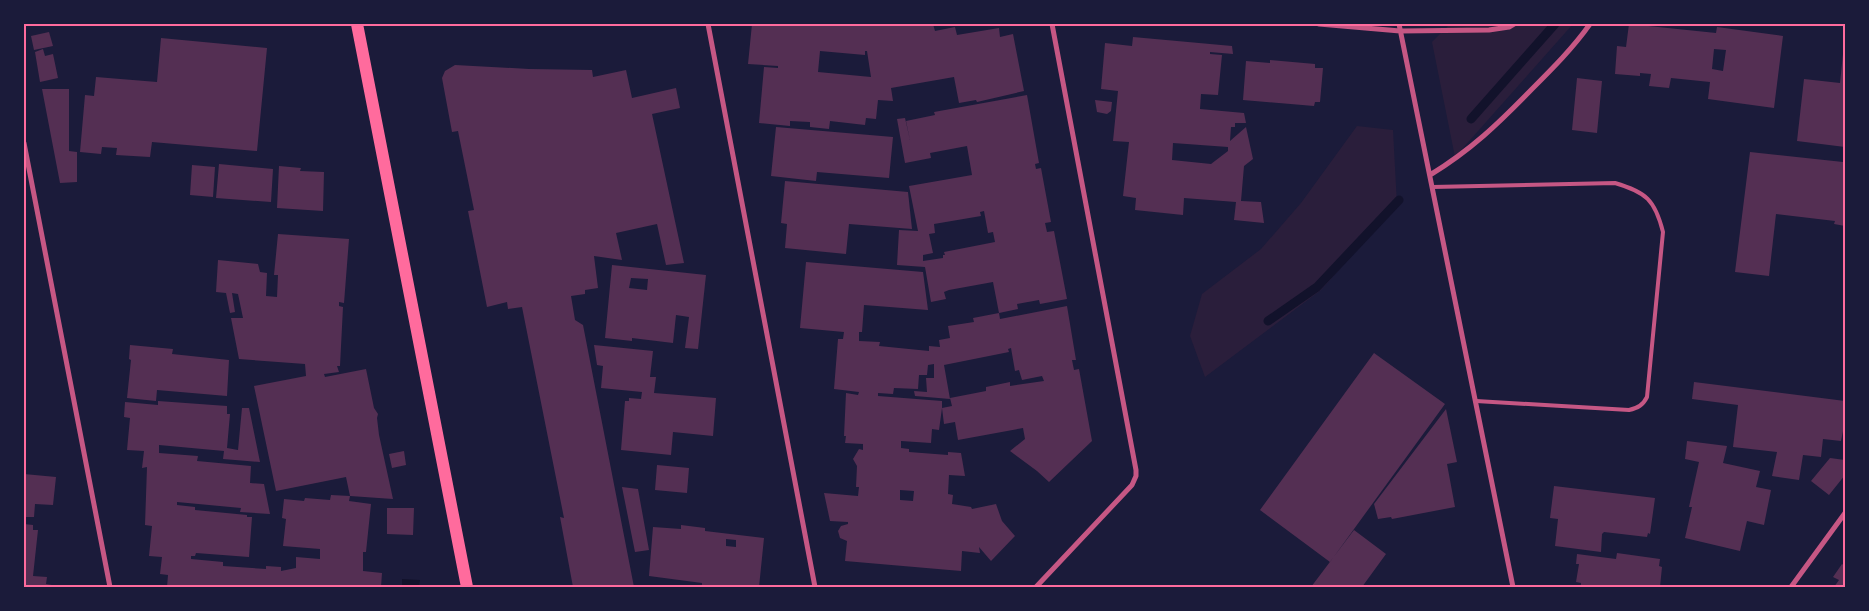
<svg xmlns="http://www.w3.org/2000/svg" width="1869" height="611" font-family="Ubuntu,sans-serif">
<style>
.green{fill:#2a1e3b}
.water{fill:#12122b}
.lines{fill:none;stroke-linecap:round;stroke-linejoin:round}
.stream{stroke:#12122b;stroke-width:9}
.building{fill:#542f53;fill-rule:evenodd}
.service{stroke:#c65784;stroke-width:4}
.minor{stroke:#c65784;stroke-width:5}
.primary{stroke:#ff6b9d;stroke-width:12}
.neatline{fill:none;stroke:#ff6b9d;stroke-width:2}
</style>
<rect width="100%" height="100%" fill="#1b1b3a"/>
<path class="green" d="M1450 24H1573L1455 157 1432 42Z
M1357 126 1393 130 1397 205 1321 290 1205 377 1190 336 1202 294 1261 249 1301 203Z"/>
<path class="water" d="M402 579 420 580 419 587H402Z"/>
<g class="lines">
<path class="stream" d="M1471 119 1555 24
M1268 321 1317 287 1399 200"/>
</g>
<path class="building" d="M752 24H933L935 31 955 27 957 35 999 28 1000 37 1013 34 1024 91 977 102 976 100 959 103 954 77 891 88 893 101 878 100 876 119 866 118 865 125 830 121 829 129 810 127V122L790 121V126L759 123 764 67 778 68V66L748 64ZM820 51 865 55V51H867L871 77 818 72Z
M1629 24 1716 33 1717 27 1783 36 1774 108 1708 99 1710 82 1671 78 1669 88 1649 86 1651 74 1640 73V76L1615 74 1617 46 1626 47ZM1714 49 1726 50 1723 71 1712 69Z
M49 32 53 46 34 50 31 36Z
M1133 37 1232 46 1233 54 1210 52V54L1222 55 1218 95 1201 94 1200 109 1244 113 1246 123H1235V127H1231L1230 141 1246 127 1253 159 1244 166 1241 201 1261 202 1264 223 1234 220 1236 202 1184 198 1183 215 1135 210 1136 198 1123 196 1129 142 1113 141 1118 91 1101 89 1105 43 1132 46ZM1173 143 1228 147V151L1211 164 1172 160Z
M161 38 267 48 257 151 152 142 150 157 116 155 117 148 102 147 101 154 80 152 85 95 94 96 96 77 157 82Z
M43 49 45 56 53 54 58 78 40 82 35 52Z
M1843 54H1845V147L1797 141 1804 79 1840 83Z
M1270 60 1315 64V68H1323L1320 102H1315L1314 106 1243 100 1246 61 1270 63Z
M455 65 529 69 592 70 593 77 626 70 632 98 676 88 680 108 652 114 684 263 666 265 657 224 616 233 622 260 594 256 598 288 585 290V294L571 296 575 320 583 325 634 587H573L560 517 564 518 522 307 508 309 507 302 487 307 468 211 474 210 458 131 452 132 442 78 445 71Z
M1577 78 1602 81 1597 133 1572 130Z
M42 89H69V151L77 152V182L60 183Z
M1027 95 1039 163 1035 164 1036 169 1041 168 1051 222 1045 223 1047 232 1054 231 1067 299 1040 304 1039 300 1017 304 1018 309 999 313 1000 319 1067 306 1076 360H1072L1074 370 1079 369 1092 441 1049 482 1037 471 1010 451 1025 439 1023 428 958 440 955 422 944 424 942 408 939 430 932 429 931 443 901 441V448L909 449V452L948 455V452L961 453 965 476 949 475 948 494 953 495 952 504 971 507 972 509 996 504 1002 521 1015 536 991 561 979 547 980 553 962 551 961 571 845 561 847 541 840 538 838 531 841 526 848 524V522L830 521 824 493 858 496 859 487H856L857 466 853 459 859 449 863 450V444L845 443 846 436H844L846 393 858 395 859 392 834 389 838 339H843L844 332 800 328 806 262 923 272 928 310 864 305 862 332H859V341L880 342 879 346 929 351V346L940 347 939 340 950 338 948 326 974 322 973 318 999 313 993 282 949 290 944 292 946 299 931 302 925 267 897 265 899 230 918 231 909 186 972 175 967 146 930 153 931 158 905 163 897 119 905 118 910 140 906 121 935 115 934 112ZM984 211 988 233 993 232 995 242 944 252 945 255H943V258L923 261V255L933 253 929 234 935 233 934 224 981 216 980 212ZM1011 348 1015 371 1019 370 1022 380 1042 376 1044 381 1010 386V382L986 387V391L950 398 952 406 942 408V401L878 396V393L893 394 894 388 918 389 919 375H927L928 365 934 364V378H926L927 392 914 391 915 396 950 399 944 365 1009 352 1008 349ZM900 490 914 491 913 501 900 500Z
M1095 100 1112 102 1111 111 1107 114 1097 112Z
M776 127 893 137 889 178 817 172 816 181 771 176Z
M1750 152 1843 162V165H1845V226L1834 224 1835 221 1776 214 1769 276 1735 272Z
M219 164 273 169 271 202 216 198Z
M192 165 215 167 213 197 190 195Z
M279 166 301 168 300 171 324 172 323 211 277 208Z
M785 181 908 192 912 229 849 224 846 254 785 248 787 224 781 223Z
M278 234 349 239 344 303 339 302V306L343 307 340 366H337L339 372 324 374 325 377 366 369 374 408 378 414 377 418 379 435 393 499 350 496 346 477 276 491 254 386 306 376 305 364 239 359 231 318H243L238 294 232 293 235 312 230 313 226 293 216 292 218 260 258 264 260 272 267 273 266 296 277 297 278 275H274Z
M612 265 706 275 698 349 685 348 689 317 676 315 673 343 632 338V341L605 338ZM631 278 648 279 647 290 629 288Z
M130 345 173 349 172 354 229 360 227 396 157 390 156 401 127 398 131 360 129 359Z
M594 345 653 351 650 377H656L654 393 716 398 713 436 673 432 671 455 621 450 625 401H629V398L641 399 642 392 601 388 603 366 597 365Z
M1374 353 1445 404 1330 562 1260 510Z
M1694 382 1845 401V421L1841 441 1823 439 1821 457 1803 455 1799 480 1772 476 1777 452 1733 447 1738 405 1692 399Z
M158 401 227 406V414H230L227 448 238 450 242 408H249L260 462 223 459 224 451 159 445V453L198 456 197 461 251 466 250 483 264 484 270 514 240 512 241 508 177 502V505L195 507V510L247 515V517H252L249 557 196 553 195 556H191V559L223 562V566L266 569V566L281 567V571L296 568V557L320 559V549L283 546 286 519 282 518 284 499 304 501 305 498 330 500 331 495 350 496 349 501 371 504 366 552H363V571L382 573 381 587H167L168 575 160 574 162 557 149 556 152 526 145 525 147 467 142 468 144 451 127 450 130 418 124 417 125 402 158 405Z
M1446 409 1457 462 1447 464 1455 507 1392 519 1391 517 1378 519 1374 504Z
M1687 441 1727 446 1723 463 1760 471 1756 487 1771 490 1764 525 1747 521 1740 551 1685 538 1692 507H1689L1699 462 1685 459Z
M404 451 406 465 392 468 389 454Z
M1830 458 1845 460V475L1829 495 1811 481Z
M657 465 689 468 687 493 655 490Z
M24 474 56 477 53 505 35 504 34 517H24Z
M1554 486 1655 498 1650 534 1648 533 1647 537 1604 532 1602 534 1601 552 1555 546 1558 519 1550 518Z
M622 487 638 489 649 550 635 552Z
M387 508H414L413 535 387 534Z
M24 524 33 525V530H38L33 576 47 577 46 584 52 585 51 587H24Z
M681 525 705 528V531L764 538 759 587H702V583L649 576 653 527 681 529ZM726 539 736 540V547L726 546Z
M1354 530 1386 554 1362 587H1311Z
M1617 553 1660 559 1659 566 1662 567 1660 587H1581V583L1576 582 1579 564H1576L1577 554 1616 559Z
M1842 564 1845 566V587H1834L1839 580 1833 577Z"/>
<g class="lines">
<path class="service" d="M1432 187 1615 183C1646 192 1655 200 1663 232L1647 397C1643 405 1638 408 1629 410L1476 401"/>
<path class="minor" d="M708 24 815 587
M1319 24 1400 31 1489 30 1509 27 1514 24
M1399 24 1513 587
M24 143 110 587
M1430 175C1471 150 1498 124 1532 89 1552 69 1573 48 1590 24
M1036 587 1132 485 1136 476V470L1052 24
M1791 587 1845 513"/>
<path class="primary" d="M357 24 467 587"/>
</g>
<rect width="1869" height="611" fill="none" stroke="#1b1b3a" stroke-width="50"/>
<rect x="25" y="25" width="1819" height="561" class="neatline"/>
</svg>
